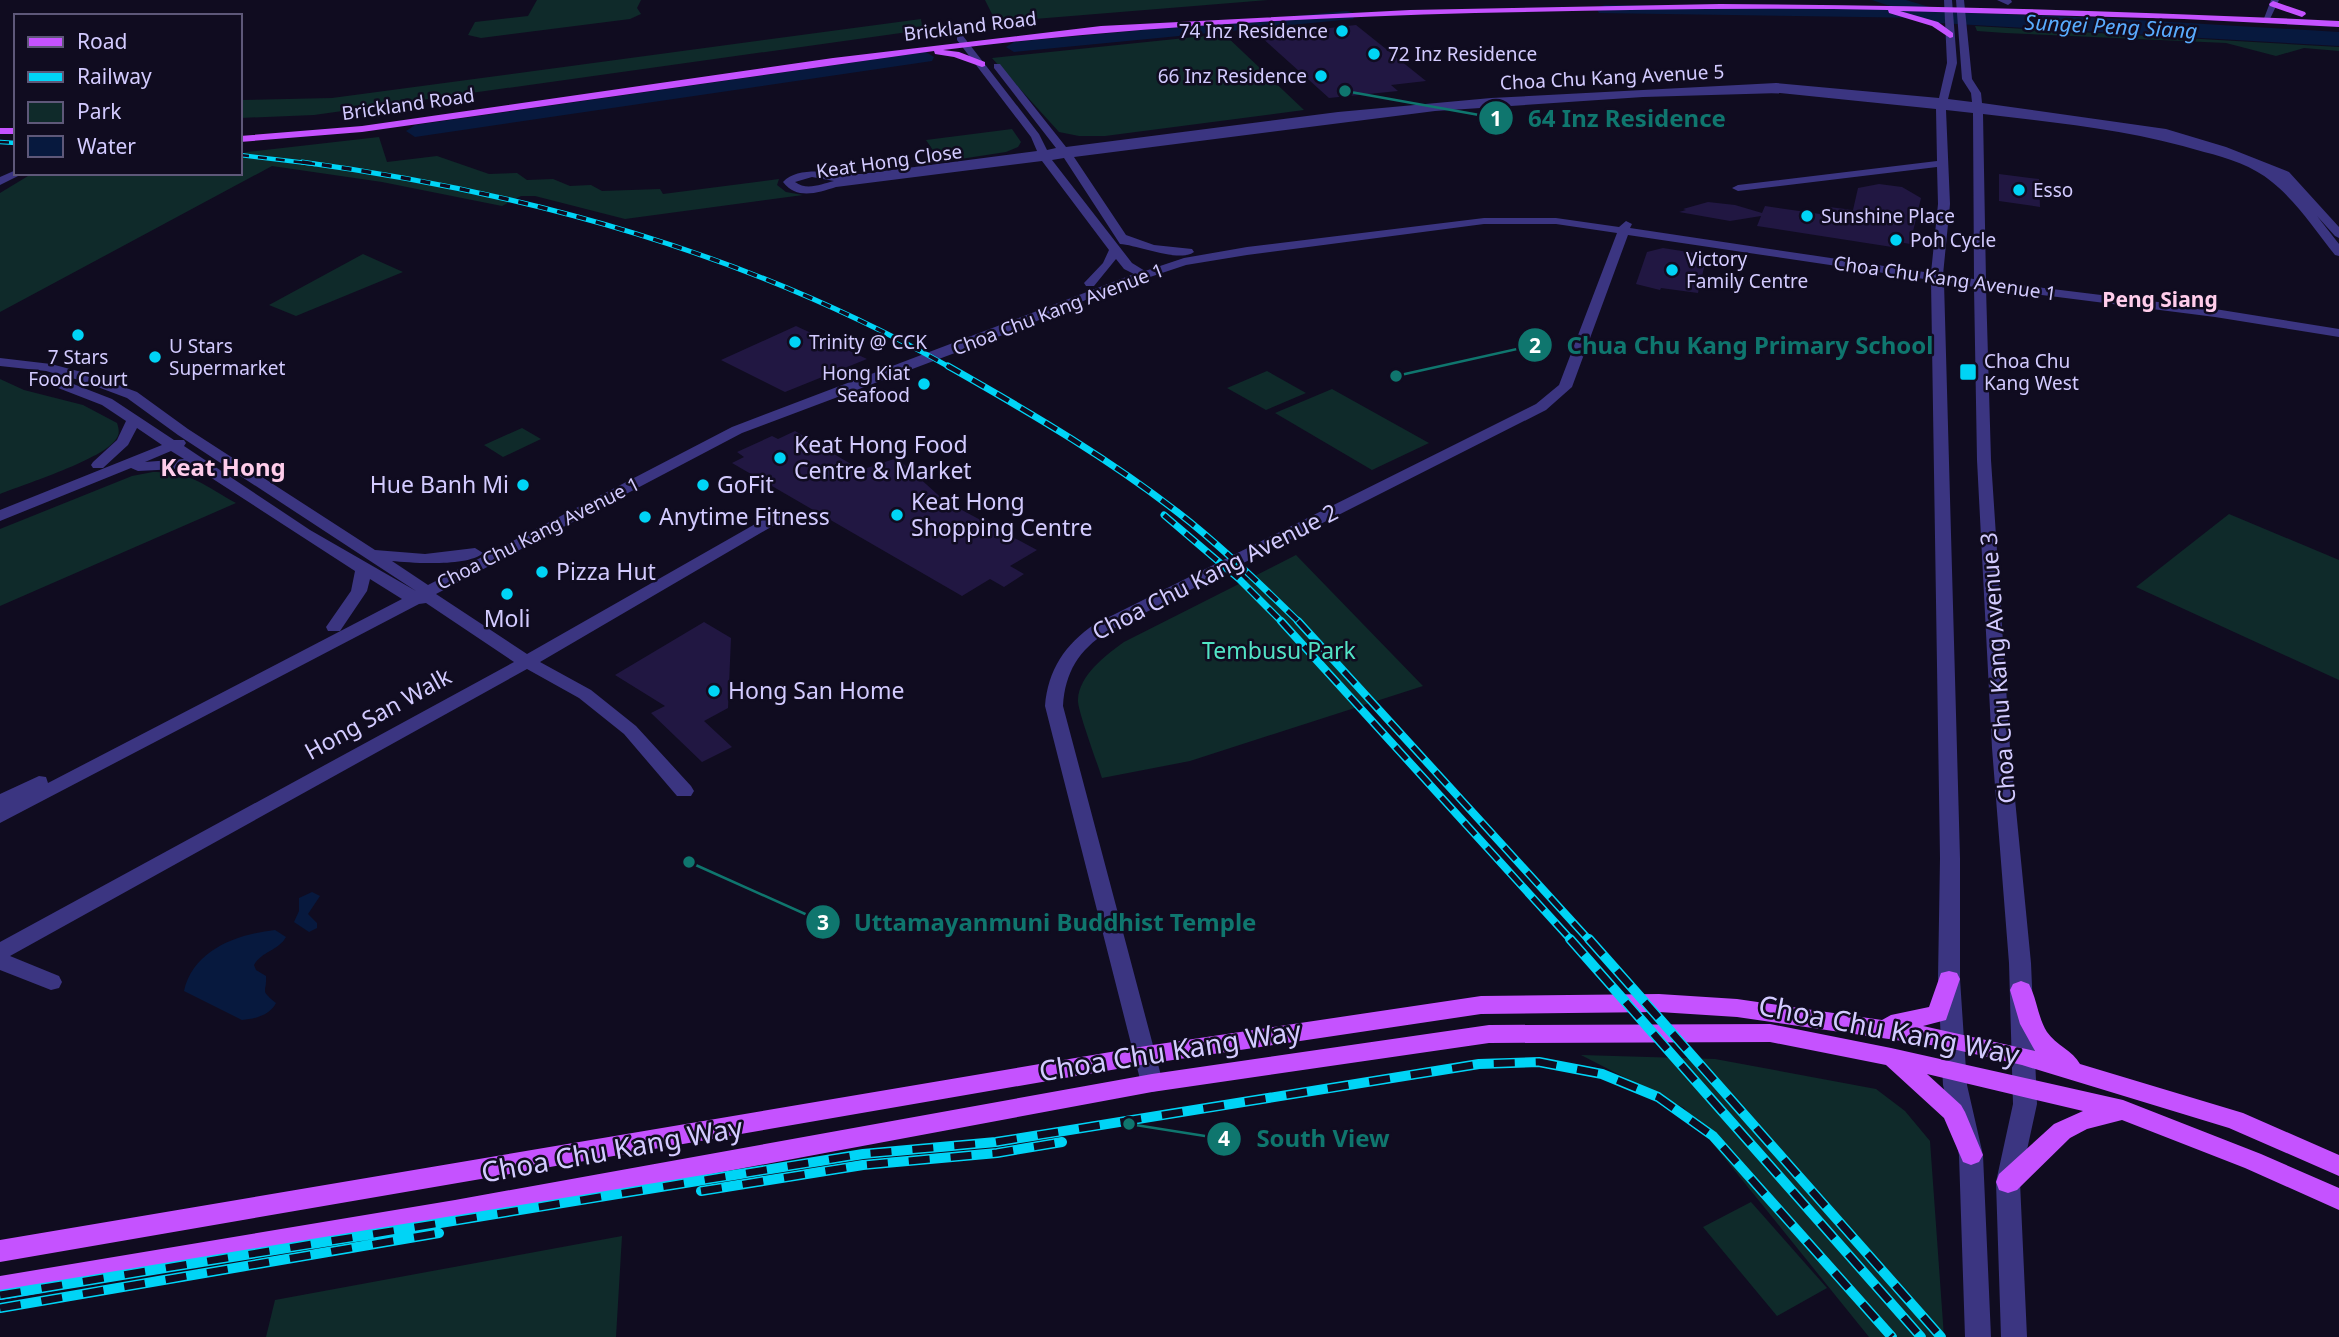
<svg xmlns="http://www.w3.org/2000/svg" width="2339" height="1337" font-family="'Noto Sans',sans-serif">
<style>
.green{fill:#0f2a2a}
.water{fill:#07193e}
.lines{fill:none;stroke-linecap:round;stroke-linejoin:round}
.river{fill:#07193e;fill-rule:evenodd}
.building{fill:#211742}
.minor{fill:#3b3581;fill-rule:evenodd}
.major{fill:#c552ff;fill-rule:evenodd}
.rail-far4-casing{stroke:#00d4f6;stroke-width:4.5}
.rail-far3-casing{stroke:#00d4f6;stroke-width:5}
.rail-far2-casing{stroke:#00d4f6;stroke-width:7}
.rail-far1-casing{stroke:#00d4f6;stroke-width:8}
.rail-casing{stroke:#00d4f6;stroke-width:10}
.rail-far4{stroke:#100c20;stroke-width:2.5;stroke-dasharray:9;stroke-linecap:butt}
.rail-far3{stroke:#100c20;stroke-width:3.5;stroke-dasharray:10;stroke-linecap:butt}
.rail-far2{stroke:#100c20;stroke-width:4.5;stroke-dasharray:14;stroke-linecap:butt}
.rail-far1{stroke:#100c20;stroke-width:5;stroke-dasharray:17;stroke-linecap:butt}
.rail{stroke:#100c20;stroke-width:7;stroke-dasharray:21;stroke-linecap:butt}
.poi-dot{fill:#00d4f6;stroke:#100c20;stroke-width:2.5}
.labels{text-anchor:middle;stroke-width:5;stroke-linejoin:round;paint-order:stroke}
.far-street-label{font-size:19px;fill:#d3cbff;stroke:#100c20}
.far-poi-label{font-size:19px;fill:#d3cbff;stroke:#100c20;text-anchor:start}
.far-water-label{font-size:21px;font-style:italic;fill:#59acff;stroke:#100c20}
.far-neighbourhood-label{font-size:21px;font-weight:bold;fill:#ffcdeb;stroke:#100c20}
.poi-label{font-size:23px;fill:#d3cbff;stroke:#100c20;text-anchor:start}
.street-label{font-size:23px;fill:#d3cbff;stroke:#100c20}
.park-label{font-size:23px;fill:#52e3c5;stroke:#100c20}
.neighbourhood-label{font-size:24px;font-weight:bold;fill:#ffcdeb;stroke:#100c20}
.near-street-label{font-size:28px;fill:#d3cbff;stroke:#100c20}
.leader{fill:none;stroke:#0f766e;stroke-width:2.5}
.callout-dot{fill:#0f766e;stroke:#100c20;stroke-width:2.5}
.mark-label{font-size:21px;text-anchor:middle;font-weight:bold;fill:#fff}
.callout-label{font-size:24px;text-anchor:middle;font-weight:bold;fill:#0f766e;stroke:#100c20;stroke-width:5;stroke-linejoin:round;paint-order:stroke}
</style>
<rect width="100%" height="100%" fill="#100c20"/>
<path class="green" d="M537 0H641L637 8 641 14 630 19 481 38 468 35 475 22 528 16Z
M985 0H1268L996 22Z
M921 19 922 26 908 32 314 115 240 118V100L332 98Z
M1975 26 2339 47V51L2304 48 2276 56 2226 43 2005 33 1977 31Z
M1224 34 1304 110 1105 136H1079L1059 132 992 58Z
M1012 129 1021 142 1018 147 1006 152 941 162 926 140Z
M379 137 387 162 437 156 489 174 517 173 527 180 553 179 570 186 591 185 602 191 660 189 663 194 779 179 777 185 786 192 803 195 625 219 535 196H521L502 206 382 182 272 166 0 312V193L33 173H240V154L247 152Z
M363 254 403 272 296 316 269 305Z
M1267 371 1306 393 1266 410 1227 388Z
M0 379 24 390 83 405 117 423C119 429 120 434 116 439 104 459 25 484 0 494Z
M1332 389 1429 443 1372 470 1275 413Z
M522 428 541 439 503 457 484 445Z
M153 472C190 471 205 486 236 503L0 606V529L132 476Z
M2229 514 2339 560V680L2136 587Z
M1296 555 1423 686 1190 761 1102 778C1098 765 1077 709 1078 700 1079 675 1106 655 1124 642Z
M1581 1055 1715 1059 1876 1089 1905 1111 1930 1141 1944 1337H1869L1684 1108Z
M1751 1202 1827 1288 1777 1316 1703 1227Z
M622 1236 616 1337H266L275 1300Z"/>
<path class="water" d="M1872 0H1906L1936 9 1975 13 2105 18 2339 32V46L1939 23Z
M312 892 320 896 308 914 317 923V928L309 932 294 922 299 911V898Z
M275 930 286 937C278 951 262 951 254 965L256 970 266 976C267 994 259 989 276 1003 270 1015 255 1019 242 1020L184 991C193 950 237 934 275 930Z"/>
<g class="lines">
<path class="river" d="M1605 5 1928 8 1936 13 1928 18 1599 13 1597 10 1599 7Z
M1347 11 1353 13 1355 16 1353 19 1014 52 1006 47 1014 42Z
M926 52 934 57 932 61 415 137 406 131 415 125Z"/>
</g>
<path class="building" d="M1356 25 1426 81 1391 85 1398 91 1329 98 1260 36Z
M1999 174 2039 179 2040 207 1999 201Z
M1879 184 1902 187 1921 198 1910 244 1893 241 1892 247 1757 226 1761 216 1730 221 1679 212 1686 210 1683 209 1708 202 1735 205 1762 213 1765 206 1827 215 1829 207 1853 210 1858 188Z
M1663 248 1707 255 1698 293 1661 288 1660 290 1636 284 1647 252Z
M796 326 867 359 785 392 721 360Z
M795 431 861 470 897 458 956 511 960 509 1037 550 1010 566 1024 574 1004 587 990 579 962 596 732 463 744 457 737 452 772 436 778 439Z
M704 622 731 638 728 708 704 721 732 747 702 762 651 713 665 706 615 675Z"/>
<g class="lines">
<path class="minor" d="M1944 0H1952L1957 63 1948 99 1972 102 1971 93 1962 79 1956 0H1964L1972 79 1981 93 1982 103 2166 129 2226 147 2289 172 2339 227V238L2335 236 2317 216 2339 244V256L2335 255C2315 230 2297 202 2272 182 2253 166 2228 158 2204 152 2132 130 2058 123 1983 114L1986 281 2215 309 2339 329V337L2215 317 1986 288 1991 460 2010 748 2031 963 2037 1104 2020 1182 2027 1337H2001L1996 1182 2013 1104 2009 963 1992 748 1977 460 1974 287 1944 282 1960 858V979L1967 1085 1983 1155 1991 1337H1965L1959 1155 1943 1085 1938 979 1940 858 1931 280 1628 235 1572 387 1546 410 1107 632C1079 650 1065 672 1063 706L1163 1083 1160 1090 1152 1092 1144 1090 1141 1083 1045 706C1048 670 1065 644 1095 624L1536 404 1559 385 1617 233 1556 224H1484L1247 255 1186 265 1102 293 1016 330 742 433 436 594 527 654 773 514H783L786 517 783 520 540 662 591 690 636 726 691 786 694 791 691 796H677L624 734 579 698 527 669 10 956 59 976 62 982 59 988 51 990 0 970V942L514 662 426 603 419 604 0 823V794L39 776 46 777 48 783 402 599 370 579 367 591 340 631H328L326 627 351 591 355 571 196 468 138 471 131 468 0 521V510L162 445 137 428 128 445 103 468H93L91 465 93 462 117 440 126 421 102 405 35 379V373H45L112 399 174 440H184L186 443 184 446 310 530 416 591 178 435 127 398 79 380 46 371 0 366V358L51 364 89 374 137 392 188 429 375 550 425 554 475 548 483 553C468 567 412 563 392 561L428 585 732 427 1134 274 1124 269 1116 259 1094 286H1086L1084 283 1103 263 1109 250 1042 161 836 187C817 193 797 200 783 182 800 164 838 175 861 174L1037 151 1031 137 957 40V36H963L1039 134 1047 150 1056 148 994 68V64H1000L1066 147 1338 112 1491 98 1776 83 1939 98 1947 63ZM1780 93 1936 109 1937 161 1738 185 1732 188 1738 191 1937 167 1938 204 1931 273 1630 228 1632 224 1626 221 1619 227 1556 218H1484L1247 247 1184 258 1145 271 1132 263 1052 160 1064 158 1120 244C1138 245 1179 263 1194 252L1192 249 1154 245 1126 235 1074 157 1435 111 1643 97ZM1946 110 1973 113 1974 279 1943 275 1950 204ZM812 177 834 181C821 184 807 191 795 182ZM171 451 184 459 145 462Z
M1997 0H2011L2012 2 2008 5Z
M2271 0H2279L2269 21H2263Z
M16 170V173H21L20 175 0 185V177Z"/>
<path class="major" d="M2273 1 2305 12 2306 14 2302 17 2270 6 2269 4Z
M1720 4C1926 5 2133 11 2339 21V27L2184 19 1900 11 1938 22 1953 33V37L1950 38 1932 26 1889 13 1888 10C1751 7 1613 10 1475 13 1297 18 1119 28 943 50L959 52 985 62V66L982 67 954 57 935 54 934 51 362 132 240 142V136L362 126 833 58 1101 26 1410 10Z
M0 128H16V134H0Z
M1949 971 1957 973 1960 979 1946 1020 1923 1026 2035 1051 2020 1024 2010 990 2013 984 2021 981 2029 984C2037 999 2038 1018 2047 1032 2056 1045 2073 1051 2080 1064L2243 1113 2339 1155V1176L2229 1128 2022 1065 1944 1047 1737 1017 1659 1012 1481 1014 1146 1064 0 1262V1240L1146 1046 1481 996 1659 994 1737 999 1882 1020 1891 1015 1929 1007 1941 973Z
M1770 1024 1891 1048 2123 1100 2261 1154 2339 1188V1210L2245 1168 2122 1120 2087 1129 2070 1138 2017 1190 2008 1193 1999 1190 1996 1182 1999 1174 2054 1124 2083 1111 1927 1074 1961 1105 1965 1112 1983 1155 1979 1162 1971 1165 1963 1162 1944 1118 1886 1065 1770 1042 1489 1043 1152 1092 455 1222 0 1300V1276L455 1200 1152 1074 1489 1025Z"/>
<g class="rail-far4-casing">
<path id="rail-far4" d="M0 142 16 143
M240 155 315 164"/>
</g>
<g class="rail-far3-casing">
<path id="rail-far3" d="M302 162C530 193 750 254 951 368"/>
</g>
<g class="rail-far2-casing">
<path id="rail-far2" d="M948 366C1031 413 1115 462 1190 522 1228 553 1264 588 1300 623
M1164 515 1239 579 1283 623"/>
</g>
<g class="rail-far1-casing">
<path id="rail-far1" d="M1281 621 1572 941
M1298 621 1590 941"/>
</g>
<g class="rail-casing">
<path id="rail" d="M1570 939 1921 1337
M1589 939 1941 1337
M701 1191 863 1165 997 1153 1062 1142
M0 1295 863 1154 996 1142 1479 1064 1539 1062 1602 1074 1658 1097 1713 1136 1892 1337
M0 1308 439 1233"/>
</g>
<use href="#rail-far4" class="rail-far4"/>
<use href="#rail-far3" class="rail-far3"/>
<use href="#rail-far2" class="rail-far2"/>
<use href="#rail-far1" class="rail-far1"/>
<use href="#rail" class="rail"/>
</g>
<g class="poi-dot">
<circle cx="1342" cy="31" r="7"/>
<circle cx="1374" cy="54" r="7"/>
<circle cx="1321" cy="76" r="7"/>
<circle cx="2019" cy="190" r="7"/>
<circle cx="1807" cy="216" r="7"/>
<circle cx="1896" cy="240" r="7"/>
<circle cx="1672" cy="270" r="7"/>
<circle cx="78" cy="335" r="7"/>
<circle cx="795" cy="342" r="7"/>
<circle cx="155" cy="357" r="7"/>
<rect x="1959" y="363" width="18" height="18" rx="3.5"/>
<circle cx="924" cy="384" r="7"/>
<circle cx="780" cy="458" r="7"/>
<circle cx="523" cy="485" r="7"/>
<circle cx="703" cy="485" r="7"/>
<circle cx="897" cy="515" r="7"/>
<circle cx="645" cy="517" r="7"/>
<circle cx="542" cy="572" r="7"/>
<circle cx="507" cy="594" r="7"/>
<circle cx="714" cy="691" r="7"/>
</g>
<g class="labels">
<g class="far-street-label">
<text transform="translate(970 26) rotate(-7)" y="7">Brickland Road</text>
<text transform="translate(1612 77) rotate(-3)" y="7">Choa Chu Kang Avenue 5</text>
<text transform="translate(408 104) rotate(-8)" y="7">Brickland Road</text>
<text transform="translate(889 161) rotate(-8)" y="7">Keat Hong Close</text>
<text transform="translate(1945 278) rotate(8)" y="7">Choa Chu Kang Avenue 1</text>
<text transform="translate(1058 309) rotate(-21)" y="7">Choa Chu Kang Avenue 1</text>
<text transform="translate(538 533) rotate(-27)" y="7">Choa Chu Kang Avenue 1</text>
</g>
<g class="far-poi-label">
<text x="1328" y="38" text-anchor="end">74 Inz Residence</text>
<text x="1388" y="61">72 Inz Residence</text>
<text x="1307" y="83" text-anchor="end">66 Inz Residence</text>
<text x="2033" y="197">Esso</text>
<text x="1821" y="223">Sunshine Place</text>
<text x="1910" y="247">Poh Cycle</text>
<text x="1686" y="266">Victory<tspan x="1686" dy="22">Family Centre</tspan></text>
<text x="809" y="349">Trinity @ CCK</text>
<text x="169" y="353">U Stars<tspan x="169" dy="22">Supermarket</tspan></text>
<text x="78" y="364" text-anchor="middle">7 Stars<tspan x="78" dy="22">Food Court</tspan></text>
<text x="1984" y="368">Choa Chu<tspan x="1984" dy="22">Kang West</tspan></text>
<text x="910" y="380" text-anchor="end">Hong Kiat<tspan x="910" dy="22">Seafood</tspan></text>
</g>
<g class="far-water-label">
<text transform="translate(2111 27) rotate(3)" y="7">Sungei Peng Siang</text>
</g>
<g class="far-neighbourhood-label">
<text x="2160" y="307">Peng Siang</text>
</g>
<g class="poi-label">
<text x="794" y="453">Keat Hong Food<tspan x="794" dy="26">Centre &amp; Market</tspan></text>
<text x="509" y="493" text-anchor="end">Hue Banh Mi</text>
<text x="717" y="493">GoFit</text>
<text x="911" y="510">Keat Hong<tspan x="911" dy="26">Shopping Centre</tspan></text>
<text x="659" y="525">Anytime Fitness</text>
<text x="556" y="580">Pizza Hut</text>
<text x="507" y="627" text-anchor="middle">Moli</text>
<text x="728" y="699">Hong San Home</text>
</g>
<g class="street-label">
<text transform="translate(1215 572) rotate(-27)" y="8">Choa Chu Kang Avenue 2</text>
<text transform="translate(1998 668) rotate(-94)" y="8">Choa Chu Kang Avenue 3</text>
<text transform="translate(378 714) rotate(-29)" y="8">Hong San Walk</text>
</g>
<g class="park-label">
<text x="1279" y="659">Tembusu Park</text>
</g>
<g class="neighbourhood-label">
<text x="223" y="476">Keat Hong</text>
</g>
<g class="near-street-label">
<text transform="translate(1889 1030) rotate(11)" y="10">Choa Chu Kang Way</text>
<text transform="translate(1170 1051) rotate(-9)" y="10">Choa Chu Kang Way</text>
<text transform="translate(612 1150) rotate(-10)" y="10">Choa Chu Kang Way</text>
</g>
</g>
<path class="leader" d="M1345 91L1496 118M1396 376L1535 345M689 862L823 922M1129 1124L1224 1139"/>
<g class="callout-dot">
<circle cx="1345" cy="91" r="7"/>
<circle cx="1396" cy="376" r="7"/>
<circle cx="689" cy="862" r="7"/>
<circle cx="1129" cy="1124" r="7"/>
<circle cx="1496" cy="118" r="18"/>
<circle cx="1535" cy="345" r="18"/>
<circle cx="823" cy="922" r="18"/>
<circle cx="1224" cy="1139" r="18"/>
</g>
<g class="mark-label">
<text x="1496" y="126">1</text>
<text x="1535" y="353">2</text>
<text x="823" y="930">3</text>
<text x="1224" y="1146">4</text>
</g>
<g class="callout-label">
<text x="1627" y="127">64 Inz Residence</text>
<text x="1750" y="354">Chua Chu Kang Primary School</text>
<text x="1055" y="931">Uttamayanmuni Buddhist Temple</text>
<text x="1323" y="1147">South View</text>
</g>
<rect x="14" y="14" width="228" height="161" fill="#100c20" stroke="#5e5879" stroke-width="2"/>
<rect x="28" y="37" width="35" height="10" fill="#c552ff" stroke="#5e5879" stroke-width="2"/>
<text x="77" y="49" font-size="21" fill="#d3cbff">Road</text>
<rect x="28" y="72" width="35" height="10" fill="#00d4f6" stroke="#5e5879" stroke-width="2"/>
<text x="77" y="84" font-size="21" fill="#d3cbff">Railway</text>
<rect x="28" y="102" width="35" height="21" fill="#0f2a2a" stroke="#5e5879" stroke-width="2"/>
<text x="77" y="119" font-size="21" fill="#d3cbff">Park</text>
<rect x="28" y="136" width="35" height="21" fill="#07193e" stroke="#5e5879" stroke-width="2"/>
<text x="77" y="154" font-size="21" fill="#d3cbff">Water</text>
</svg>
